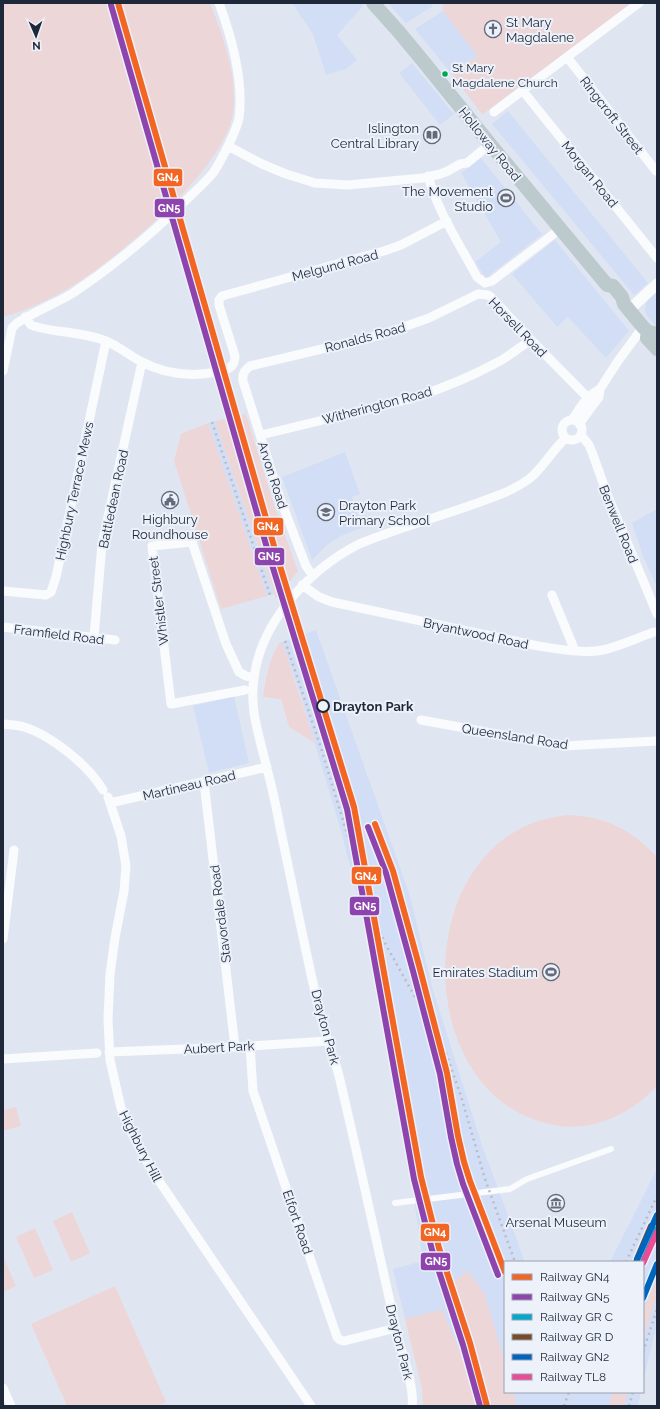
<svg xmlns="http://www.w3.org/2000/svg" width="660" height="1409" font-family="Raleway,sans-serif">
<style>
.built{fill:#d2def5}
.green{fill:#edd6d8}
.lines{fill:none;stroke-linecap:round;stroke-linejoin:round}
.pedestrian{stroke:#fafbfd;stroke-width:6}
.minor{stroke:#fafbfd;stroke-width:9}
.tertiary{stroke:#fafbfd;stroke-width:11}
.trunk{stroke:#bcc9cd;stroke-width:14}
.rail{stroke:#bbbcc1;stroke-width:2.5;stroke-dasharray:2 4;stroke-linecap:butt}
.rail-1-casing{stroke:#ecf1fa;stroke-width:9}
.rail-2-casing{stroke:#ecf1fa;stroke-width:9}
.rail-3-casing{stroke:#ecf1fa;stroke-width:9}
.rail-4-casing{stroke:#ecf1fa;stroke-width:9}
.rail-5-casing{stroke:#ecf1fa;stroke-width:9}
.rail-6-casing{stroke:#ecf1fa;stroke-width:9}
.rail-1{stroke:#f26522;stroke-width:6}
.rail-2{stroke:#8e44ad;stroke-width:6}
.rail-3{stroke:#00a9ce;stroke-width:6}
.rail-4{stroke:#7a4b2a;stroke-width:6}
.rail-5{stroke:#0065bd;stroke-width:6}
.rail-6{stroke:#ee4b95;stroke-width:6}
.bus-dot{fill:#00a651;stroke:#ecf1fa;stroke-width:1.5}
.stop-dot{fill:#ecf1fa;stroke:#1f2839;stroke-width:2}
.labels{text-anchor:middle;stroke-width:4;stroke-linejoin:round;paint-order:stroke}
.bus-label{font-size:12px;fill:#1f2839;stroke:#ecf1fa;text-anchor:start}
.poi-label{font-size:13px;fill:#1f2839;stroke:#ecf1fa;text-anchor:end}
.street-label{font-size:13px;fill:#1f2839;stroke:#ecf1fa}
.stop-label{font-size:13px;font-weight:bold;fill:#1f2839;stroke:#ecf1fa;text-anchor:start}
.line-badge{stroke:#ecf1fa;stroke-width:1.5}
.badge-label{font-size:11px;text-anchor:middle;font-weight:bold;fill:#fff}
</style>
<rect width="100%" height="100%" fill="#e0e6f1"/>
<path class="built" d="M292 3H361L363 6 337 35 357 60 346 69 326 75 313 34Z
M388 3H431L433 6 406 23Z
M443 11 478 56 451 73 415 29Z
M412 63 454 114 440 125 399 73Z
M508 111 648 283 634 295 492 124Z
M481 158 542 234 486 278 475 262 501 242 461 173Z
M555 240 629 331 606 358 568 317 557 327 512 274Z
M657 289V327L647 316 645 310 647 298Z
M215 421 274 594 267 596 208 423Z
M345 452 360 494 352 497 362 528 341 536 328 544 312 560 282 477Z
M657 509V587L643 556 632 523Z
M316 630 410 896 432 987 482 1145 525 1262H505V1392H641L638 1406H468L440 1310 405 1319 393 1269 423 1261 411 1179 379 997 358 897 341 831 300 694 282 642 289 639 325 749 365 882 348 798 332 754 296 637Z
M234 696 249 763 209 773 193 706Z
M657 1169V1324L643 1382V1262H610Z"/>
<path class="green" d="M3 3H210C223 35 240 83 232 118 219 173 124 252 77 283 59 295 24 312 3 317Z
M443 3H631L483 114 481 113 451 73 478 56 443 11Z
M246 414 274 505 298 571 276 599 215 421Z
M208 423 267 596 221 609 174 461 181 434Z
M282 642 315 743 289 727 281 699 263 697C266 678 269 659 279 643Z
M569 815C607 817 632 830 657 857V1086C633 1112 596 1131 560 1126 405 1105 406 828 569 815Z
M16 1107 21 1126 3 1131V1110Z
M72 1212 90 1253 71 1262 53 1221Z
M35 1228 53 1270 34 1278 16 1237Z
M3 1256 16 1286 3 1292Z
M468 1271 484 1293 505 1363V1392H513L517 1406H491L454 1281Z
M657 1277V1298L653 1307 643 1341V1311Z
M115 1286 166 1402 158 1406H67L31 1324Z
M440 1310 443 1311 469 1375 475 1406H423L422 1389 405 1319Z
M613 1392H628L624 1406H608Z"/>
<g class="lines">
<path class="pedestrian" d="M395 1203 510 1189 527 1179 611 1149"/>
<path class="minor" d="M567 57 656 171 657 170
M523 91 657 258
M494 112 639 3
M228 146 262 164 286 174 315 183 348 185 423 178 440 174 448 171 460 164 467 163 490 144
M428 176C438 212 460 245 477 277L485 283
M485 283 492 281 560 229
M25 317 31 325 37 327C59 333 84 332 106 341 118 346 129 355 140 361 164 374 191 377 217 372 227 370 235 368 235 356L219 305V300L222 296 384 251 401 245 447 221
M3 371 12 328 17 323C35 311 55 304 73 293 112 267 148 237 181 205 191 195 204 184 213 173 221 161 236 132 239 118 244 80 232 38 219 3
M572 420C580 408 586 396 600 389
M562 430a10 10 0 1 1 20 0a10 10 0 1 1-20 0Z
M579 424 599 397 600 389 618 361 643 327
M261 435 410 399C441 389 471 377 500 361 510 355 520 347 531 340
M581 435 589 445 592 452 607 494 657 614
M313 576 306 566 281 501 243 381C242 373 245 370 250 366L381 335 429 318 478 294 488 295 491 297 531 340 594 404
M302 585 319 597 332 602 538 646C559 649 582 654 603 650 620 646 637 638 654 632
M3 591 46 595 51 592 56 577 106 341
M552 595 575 651
M3 627 115 640
M94 637 102 544 142 362
M245 690 171 704 152 546 192 542 226 644 239 672 246 676 254 678
M421 720 563 746 657 741
M3 724C10 725 18 725 24 727 51 735 89 766 103 790
M204 782 235 1047
M108 797 121 836 126 866 124 891 115 938 110 974 108 1019 110 1060 121 1108 130 1130 151 1169 311 1406
M110 803 267 767
M3 939 14 850
M250 1046 253 1091 337 1337 340 1340 344 1341 396 1328
M109 1052 235 1047 328 1041
M3 1059 97 1053
M3 1388 11 1406
M412 1406C415 1390 403 1355 398 1338 394 1320 390 1302 386 1284 371 1216 356 1148 340 1080 335 1058 325 1036 320 1014 306 954 294 893 281 832 277 811 273 790 267 769 260 737 249 711 254 678 261 621 310 569 359 544 393 530 428 520 463 508 485 500 510 493 529 479 544 467 552 450 566 438"/>
<path class="tertiary" d="M629 310 657 284"/>
<path class="trunk" d="M373 3 399 32 423 61 490 144 607 285 613 286 622 297 624 304 643 327 648 332 654 333 657 336
M648 332 647 338 657 349"/>
<path class="rail" d="M212 422 270 595
M285 641 320 745 370 909 386 945 446 1053 461 1096 485 1179 515 1262
M361 896 382 997 414 1178 434 1257 449 1302 468 1351 482 1406
M626 1262 657 1196
M643 1352 657 1309
M564 1406 569 1392
M629 1406 633 1392"/>
<g class="rail-1-casing">
<path id="rail-1" d="M118 3 276 553 354 807 421 1177 439 1248 470 1343 487 1406
M375 824 393 871 420 969 447 1073 458 1136 464 1162 470 1181 505 1272"/>
</g>
<g class="rail-2-casing">
<path id="rail-2" d="M111 5 269 555 347 809 414 1179 432 1250 463 1345 480 1406
M368 827 386 873 413 971 440 1074 451 1137 457 1164 463 1184 498 1275"/>
</g>
<g class="rail-3-casing">
<path id="rail-3" d="M643 1262 657 1229"/>
</g>
<g class="rail-4-casing">
<path id="rail-4" d="M637 1259 651 1226"/>
</g>
<g class="rail-5-casing">
<path id="rail-5" d="M636 1262 657 1215
M643 1298 657 1264"/>
</g>
<g class="rail-6-casing">
<path id="rail-6" d="M643 1263 657 1232"/>
</g>
<use href="#rail-1" class="rail-1"/>
<use href="#rail-2" class="rail-2"/>
<use href="#rail-3" class="rail-3"/>
<use href="#rail-4" class="rail-4"/>
<use href="#rail-5" class="rail-5"/>
<use href="#rail-6" class="rail-6"/>
</g>
<defs>
<g id="church-ring" transform="scale(0.9)"><circle r="9.5" fill="#ecf1fa" stroke="#636a79" stroke-width="1.5"/><path d="M-1.2-6h2.4v3.5h3.3v2.4h-3.3V6h-2.4V-.1h-3.3v-2.4h3.3Z" fill="#636a79"/></g>
<g id="library-ring" transform="scale(0.9)"><circle r="9.5" fill="#ecf1fa" stroke="#636a79" stroke-width="1.5"/><path d="M-6-4Q-3-5.5-.7-3.5V5Q-3 3-6 4ZM6-4Q3-5.5 .7-3.5V5Q3 3 6 4Z" fill="#636a79"/></g>
<g id="stadium-ring" transform="scale(0.9)"><circle r="9.5" fill="#ecf1fa" stroke="#636a79" stroke-width="1.5"/><path d="M0-5a6.5 5 0 1 0 0 10a6.5 5 0 1 0 0-10ZM-3.5-1.8h7v3.6h-7Z" fill="#636a79"/></g>
<g id="civic-ring" transform="scale(0.9)"><circle r="9.5" fill="#ecf1fa" stroke="#636a79" stroke-width="1.5"/><path d="M-.6-6.5H3V-4.5H.6V-3L4-1V1h2V6H-6V1h2V-1L-.6-3ZM-1.2 2.5V6h2.4V2.5Z" fill="#636a79"/></g>
<g id="school-ring" transform="scale(0.9)"><circle r="9.5" fill="#ecf1fa" stroke="#636a79" stroke-width="1.5"/><path d="M0-5L7-2L0 1L-7-2ZM-4 1L0 2.5L4 1V4Q0 6-4 4Z" fill="#636a79"/></g>
<g id="museum-ring" transform="scale(0.9)"><circle r="9.5" fill="#ecf1fa" stroke="#636a79" stroke-width="1.5"/><path d="M0-6L6-3V-2H-6V-3ZM-5-1h2V3h-2ZM-1-1h2V3h-2ZM3-1h2V3H3ZM-6 4H6V6H-6Z" fill="#636a79"/></g>
</defs>
<g fill-rule="evenodd">
<use href="#church-ring" x="493" y="29"/>
<use href="#library-ring" x="432" y="135"/>
<use href="#stadium-ring" x="506" y="198"/>
<use href="#civic-ring" x="170" y="500"/>
<use href="#school-ring" x="326" y="512"/>
<use href="#stadium-ring" x="551" y="972"/>
<use href="#museum-ring" x="556" y="1203"/>
</g>
<circle class="bus-dot" cx="445" cy="74" r="3.5"/>
<circle class="stop-dot" cx="323" cy="706" r="6"/>
<g class="labels">
<g class="bus-label">
<text x="452" y="72">St Mary<tspan x="452" dy="15">Magdalene Church</tspan></text>
</g>
<g class="poi-label">
<text x="506" y="27" text-anchor="start">St Mary<tspan x="506" dy="15">Magdalene</tspan></text>
<text x="419" y="133">Islington<tspan x="419" dy="15">Central Library</tspan></text>
<text x="493" y="196">The Movement<tspan x="493" dy="15">Studio</tspan></text>
<text x="339" y="510" text-anchor="start">Drayton Park<tspan x="339" dy="15">Primary School</tspan></text>
<text x="170" y="524" text-anchor="middle">Highbury<tspan x="170" dy="15">Roundhouse</tspan></text>
<text x="538" y="977">Emirates Stadium</text>
<text x="556" y="1227" text-anchor="middle">Arsenal Museum</text>
</g>
<g class="street-label">
<text transform="translate(612 115) rotate(52)" y="5">Ringcroft Street</text>
<text transform="translate(490 144) rotate(51)" y="5">Holloway Road</text>
<text transform="translate(590 174) rotate(51)" y="5">Morgan Road</text>
<text transform="translate(335 265) rotate(-15)" y="5">Melgund Road</text>
<text transform="translate(518 327) rotate(46)" y="5">Horsell Road</text>
<text transform="translate(365 337) rotate(-15)" y="5">Ronalds Road</text>
<text transform="translate(377 405) rotate(-15)" y="5">Witherington Road</text>
<text transform="translate(273 475) rotate(72)" y="5">Arvon Road</text>
<text transform="translate(74 491) rotate(-78)" y="5">Highbury Terrace Mews</text>
<text transform="translate(113 499) rotate(-78)" y="5">Battledean Road</text>
<text transform="translate(619 524) rotate(68)" y="5">Benwell Road</text>
<text transform="translate(158 601) rotate(-97)" y="5">Whistler Street</text>
<text transform="translate(476 633) rotate(12)" y="5">Bryantwood Road</text>
<text transform="translate(59 634) rotate(7)" y="5">Framfield Road</text>
<text transform="translate(515 736) rotate(9)" y="5">Queensland Road</text>
<text transform="translate(189 785) rotate(-13)" y="5">Martineau Road</text>
<text transform="translate(220 914) rotate(-97)" y="5">Stavordale Road</text>
<text transform="translate(326 1027) rotate(75)" y="5">Drayton Park</text>
<text transform="translate(219 1047) rotate(-3)" y="5">Aubert Park</text>
<text transform="translate(141 1146) rotate(63)" y="5">Highbury Hill</text>
<text transform="translate(298 1222) rotate(71)" y="5">Elfort Road</text>
<text transform="translate(400 1342) rotate(76)" y="5">Drayton Park</text>
</g>
<g class="stop-label">
<text x="333" y="711">Drayton Park</text>
</g>
</g>
<g class="line-badge">
<rect x="153" y="168" width="30" height="19" rx="4" fill="#f26522"/>
<rect x="154" y="198" width="31" height="20" rx="4" fill="#8e44ad"/>
<rect x="253" y="517" width="31" height="19" rx="4" fill="#f26522"/>
<rect x="254" y="547" width="31" height="19" rx="4" fill="#8e44ad"/>
<rect x="351" y="866" width="31" height="19" rx="4" fill="#f26522"/>
<rect x="349" y="896" width="31" height="20" rx="4" fill="#8e44ad"/>
<rect x="420" y="1223" width="30" height="19" rx="4" fill="#f26522"/>
<rect x="420" y="1252" width="31" height="19" rx="4" fill="#8e44ad"/>
</g>
<g class="badge-label">
<text x="168" y="181">GN4</text>
<text x="169" y="212">GN5</text>
<text x="268" y="530">GN4</text>
<text x="269" y="560">GN5</text>
<text x="366" y="880">GN4</text>
<text x="365" y="910">GN5</text>
<text x="435" y="1236">GN4</text>
<text x="436" y="1265">GN5</text>
</g>
<rect width="660" height="1409" fill="none" stroke="#1f2839" stroke-width="8"/>
<rect x="504" y="1261" width="140" height="132" fill="#ecf1fa" stroke="#9aa1ad"/>
<rect x="512" y="1274" width="20" height="6" fill="#f26522" stroke="#9aa1ad"/>
<text x="540" y="1281" font-size="12" fill="#1f2839">Railway GN4</text>
<rect x="512" y="1294" width="20" height="6" fill="#8e44ad" stroke="#9aa1ad"/>
<text x="540" y="1301" font-size="12" fill="#1f2839">Railway GN5</text>
<rect x="512" y="1314" width="20" height="6" fill="#00a9ce" stroke="#9aa1ad"/>
<text x="540" y="1321" font-size="12" fill="#1f2839">Railway GR C</text>
<rect x="512" y="1334" width="20" height="6" fill="#7a4b2a" stroke="#9aa1ad"/>
<text x="540" y="1341" font-size="12" fill="#1f2839">Railway GR D</text>
<rect x="512" y="1354" width="20" height="6" fill="#0065bd" stroke="#9aa1ad"/>
<text x="540" y="1361" font-size="12" fill="#1f2839">Railway GN2</text>
<rect x="512" y="1374" width="20" height="6" fill="#ee4b95" stroke="#9aa1ad"/>
<text x="540" y="1381" font-size="12" fill="#1f2839">Railway TL8</text>
<g transform="translate(36 36) rotate(178)" stroke="#ecf1fa" stroke-width="3" paint-order="stroke">
<path d="M0-3L7 15L0 10L-7 15Z" fill="#1f2839"/>
<text y="-6" font-size="11" font-weight="bold" text-anchor="middle" fill="#1f2839">N</text>
</g>
</svg>
